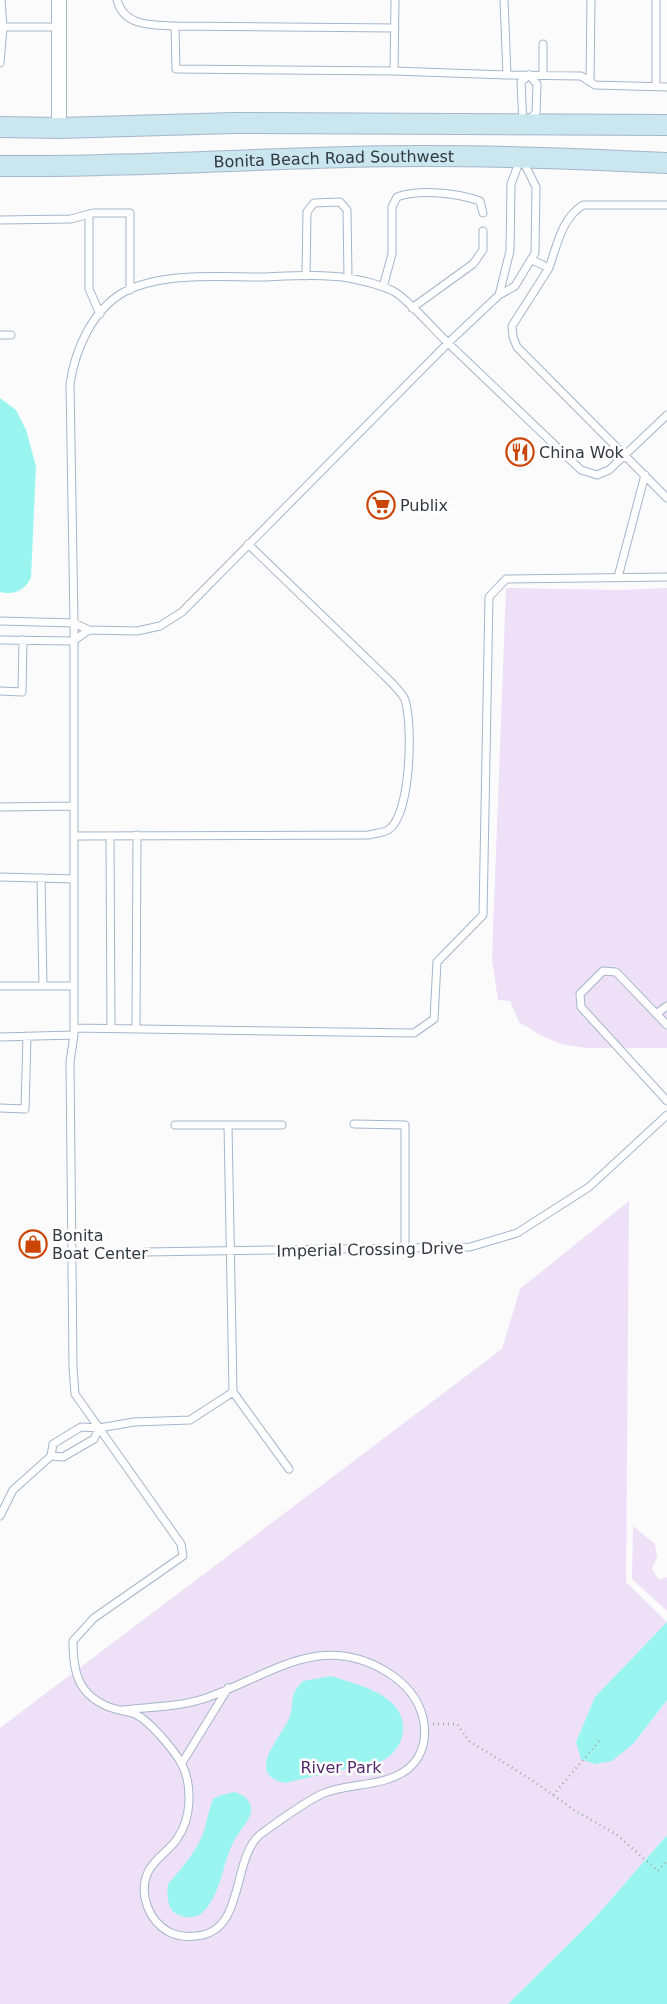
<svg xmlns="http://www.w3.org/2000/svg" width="667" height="2004" font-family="'DejaVu Sans',sans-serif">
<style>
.green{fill:#ede0f7}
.water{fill:#9af5f1}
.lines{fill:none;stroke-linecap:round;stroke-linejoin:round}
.lane-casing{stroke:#a4b6c9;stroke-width:9}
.street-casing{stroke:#a4b6c9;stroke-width:16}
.secondary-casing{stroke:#a4b6c9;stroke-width:22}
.path{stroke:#a5a8ac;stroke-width:2.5;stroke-dasharray:1 4;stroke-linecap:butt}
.lane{stroke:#fff;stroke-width:7}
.street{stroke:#fff;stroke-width:14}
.secondary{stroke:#cae6ee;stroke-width:20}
.labels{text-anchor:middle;stroke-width:5;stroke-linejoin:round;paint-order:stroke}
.street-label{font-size:16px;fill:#323941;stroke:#fff}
.poi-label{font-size:16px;fill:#323941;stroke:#fff;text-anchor:start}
.park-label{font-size:16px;fill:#52296c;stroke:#fff}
</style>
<rect width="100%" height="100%" fill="#fbfbfb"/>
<path class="green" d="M506 588 620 590 667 588V1048H586L561 1044 540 1035 519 1022 510 1001 498 1000 492 959Z
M629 1201 626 1582 667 1622 595 1697 576 1742 634 1743 667 1700V1835L593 1920 508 2004H0V1728L502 1349 520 1289Z
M633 1526 655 1544 657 1557 652 1569 659 1580 667 1577V1611L632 1579Z"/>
<path class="water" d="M0 398 16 410 26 430 36 466 31 578C24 591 14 595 0 592Z
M667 1622V1700L634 1743 612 1761 594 1764 581 1759 576 1742 595 1697Z
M331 1676C361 1686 411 1696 402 1737 399 1748 390 1758 379 1762 370 1765 359 1766 349 1768 328 1773 306 1778 285 1783 243 1774 283 1736 290 1716 295 1699 288 1697 303 1681Z
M235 1792C244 1795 252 1801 251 1811 250 1821 238 1832 234 1841 222 1863 222 1893 203 1912 195 1921 175 1918 170 1907 167 1899 167 1892 168 1884 181 1869 198 1850 204 1831 207 1820 209 1810 213 1799L221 1795Z
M667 1835V2004H508L593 1920Z"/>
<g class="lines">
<g class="lane-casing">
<path id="lane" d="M117 0C124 27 153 25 175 26L176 69 394 71 507 75 581 76 595 85 667 87
M504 0 507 75
M175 26 395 28
M0 27H3L1 0
M543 44V75
M0 63 3 27H59
M394 71 395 0
M529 75 537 84 536 113 523 125 521 82Z
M590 82 591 0
M656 86V0
M89 214V289L100 314
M0 220 71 219 93 213H130V290
M532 260 549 268C557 245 562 218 583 205H667
M549 268 512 326 513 337 517 347 667 498
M306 276 307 212 314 203 340 202 347 210 348 278
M383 287 392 254V207L397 197C420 189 457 193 480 201L483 213
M499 295 510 251 511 184 520 160
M412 308 473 264 483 250V231
M0 335H11
M618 577 645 475
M0 621 74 623 89 630 137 631 160 626 182 612 448 343 581 470 597 475 609 470 667 415
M0 640 73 641 89 630
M0 691 22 692 23 640
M0 807 74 806
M74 836 369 835C375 833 383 833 388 830 411 816 413 725 405 700 403 694 396 688 391 682L248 544
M110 836 111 1028
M0 877 74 879
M41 878 43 986
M0 986H74
M656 1014 667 1006
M667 1025 616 972 603 971 580 994 581 1007 667 1101
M74 1028 414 1033 434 1019 437 962 483 915 489 597 506 579 667 577
M136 1029 137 835
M74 1035 70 1062 73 1368 75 1394 181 1544 183 1556 94 1618 73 1641C73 1671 77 1694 109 1707 117 1710 127 1711 135 1714 149 1720 172 1748 180 1761 193 1783 192 1818 177 1839 169 1851 155 1858 148 1872 138 1894 149 1921 169 1932 177 1936 187 1937 196 1936 247 1932 230 1857 262 1833 279 1821 303 1803 322 1794 349 1782 385 1788 409 1768 424 1755 427 1736 423 1718 418 1697 405 1683 387 1672 318 1630 267 1678 203 1699 178 1707 148 1707 122 1710
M0 1037 74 1035V623L70 384C75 350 92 310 124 292 162 272 220 277 262 277 291 276 321 274 349 278 364 281 379 284 393 291 405 296 436 332 448 343L499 295 515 286 535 253 536 187 522 159
M0 1108 25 1109 27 1036
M354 1124 405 1125V1248
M175 1125H228L233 1392
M228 1125H282
M145 1252 470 1247 517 1233 589 1187 667 1115
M51 1456 63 1457 94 1439 99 1428
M0 1516 13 1490 51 1456 53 1444 81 1427 99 1428 134 1422 190 1420 233 1392 289 1469
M182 1763 228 1688"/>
</g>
<g class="street-casing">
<path id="street" d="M59 128V0"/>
</g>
<g class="secondary-casing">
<g id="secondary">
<path d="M0 127 59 128 234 123 667 125"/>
<path id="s1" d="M0 166C116 167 232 160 349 157 455 154 561 158 667 163"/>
</g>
</g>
<path class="path" d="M433 1724H457L469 1741 532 1780 574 1810 616 1834 658 1871 667 1860
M553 1795 602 1738"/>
<use href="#lane" class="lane"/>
<use href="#street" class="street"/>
<use href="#secondary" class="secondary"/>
</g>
<defs>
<g id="restaurant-ring" transform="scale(1.4375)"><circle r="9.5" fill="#fff" stroke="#cb4506" stroke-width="1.5"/><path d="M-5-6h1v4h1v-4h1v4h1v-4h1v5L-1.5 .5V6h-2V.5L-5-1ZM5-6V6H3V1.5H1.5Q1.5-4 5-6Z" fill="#cb4506"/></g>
<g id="supermarket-ring" transform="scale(1.4375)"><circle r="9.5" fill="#fff" stroke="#cb4506" stroke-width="1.5"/><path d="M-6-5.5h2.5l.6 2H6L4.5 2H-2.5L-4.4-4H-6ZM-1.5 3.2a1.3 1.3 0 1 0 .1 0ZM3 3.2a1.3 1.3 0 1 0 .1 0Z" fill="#cb4506"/></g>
<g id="shop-ring" transform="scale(1.4375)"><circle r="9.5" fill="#fff" stroke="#cb4506" stroke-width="1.5"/><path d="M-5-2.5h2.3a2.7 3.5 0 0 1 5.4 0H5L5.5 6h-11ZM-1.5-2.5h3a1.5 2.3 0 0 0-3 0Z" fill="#cb4506"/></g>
</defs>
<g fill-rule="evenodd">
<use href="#restaurant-ring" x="520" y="452"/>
<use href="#supermarket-ring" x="381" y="505"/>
<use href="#shop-ring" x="33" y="1244"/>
</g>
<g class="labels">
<g class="street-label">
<text dy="6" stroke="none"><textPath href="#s1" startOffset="334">Bonita Beach Road Southwest</textPath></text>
<text transform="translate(370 1249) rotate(-1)" y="6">Imperial Crossing Drive</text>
</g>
<g class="poi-label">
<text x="539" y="458">China Wok</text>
<text x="400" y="511">Publix</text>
<text x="52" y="1241">Bonita<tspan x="52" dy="18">Boat Center</tspan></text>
</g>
<g class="park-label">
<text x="341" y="1773">River Park</text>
</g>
</g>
</svg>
